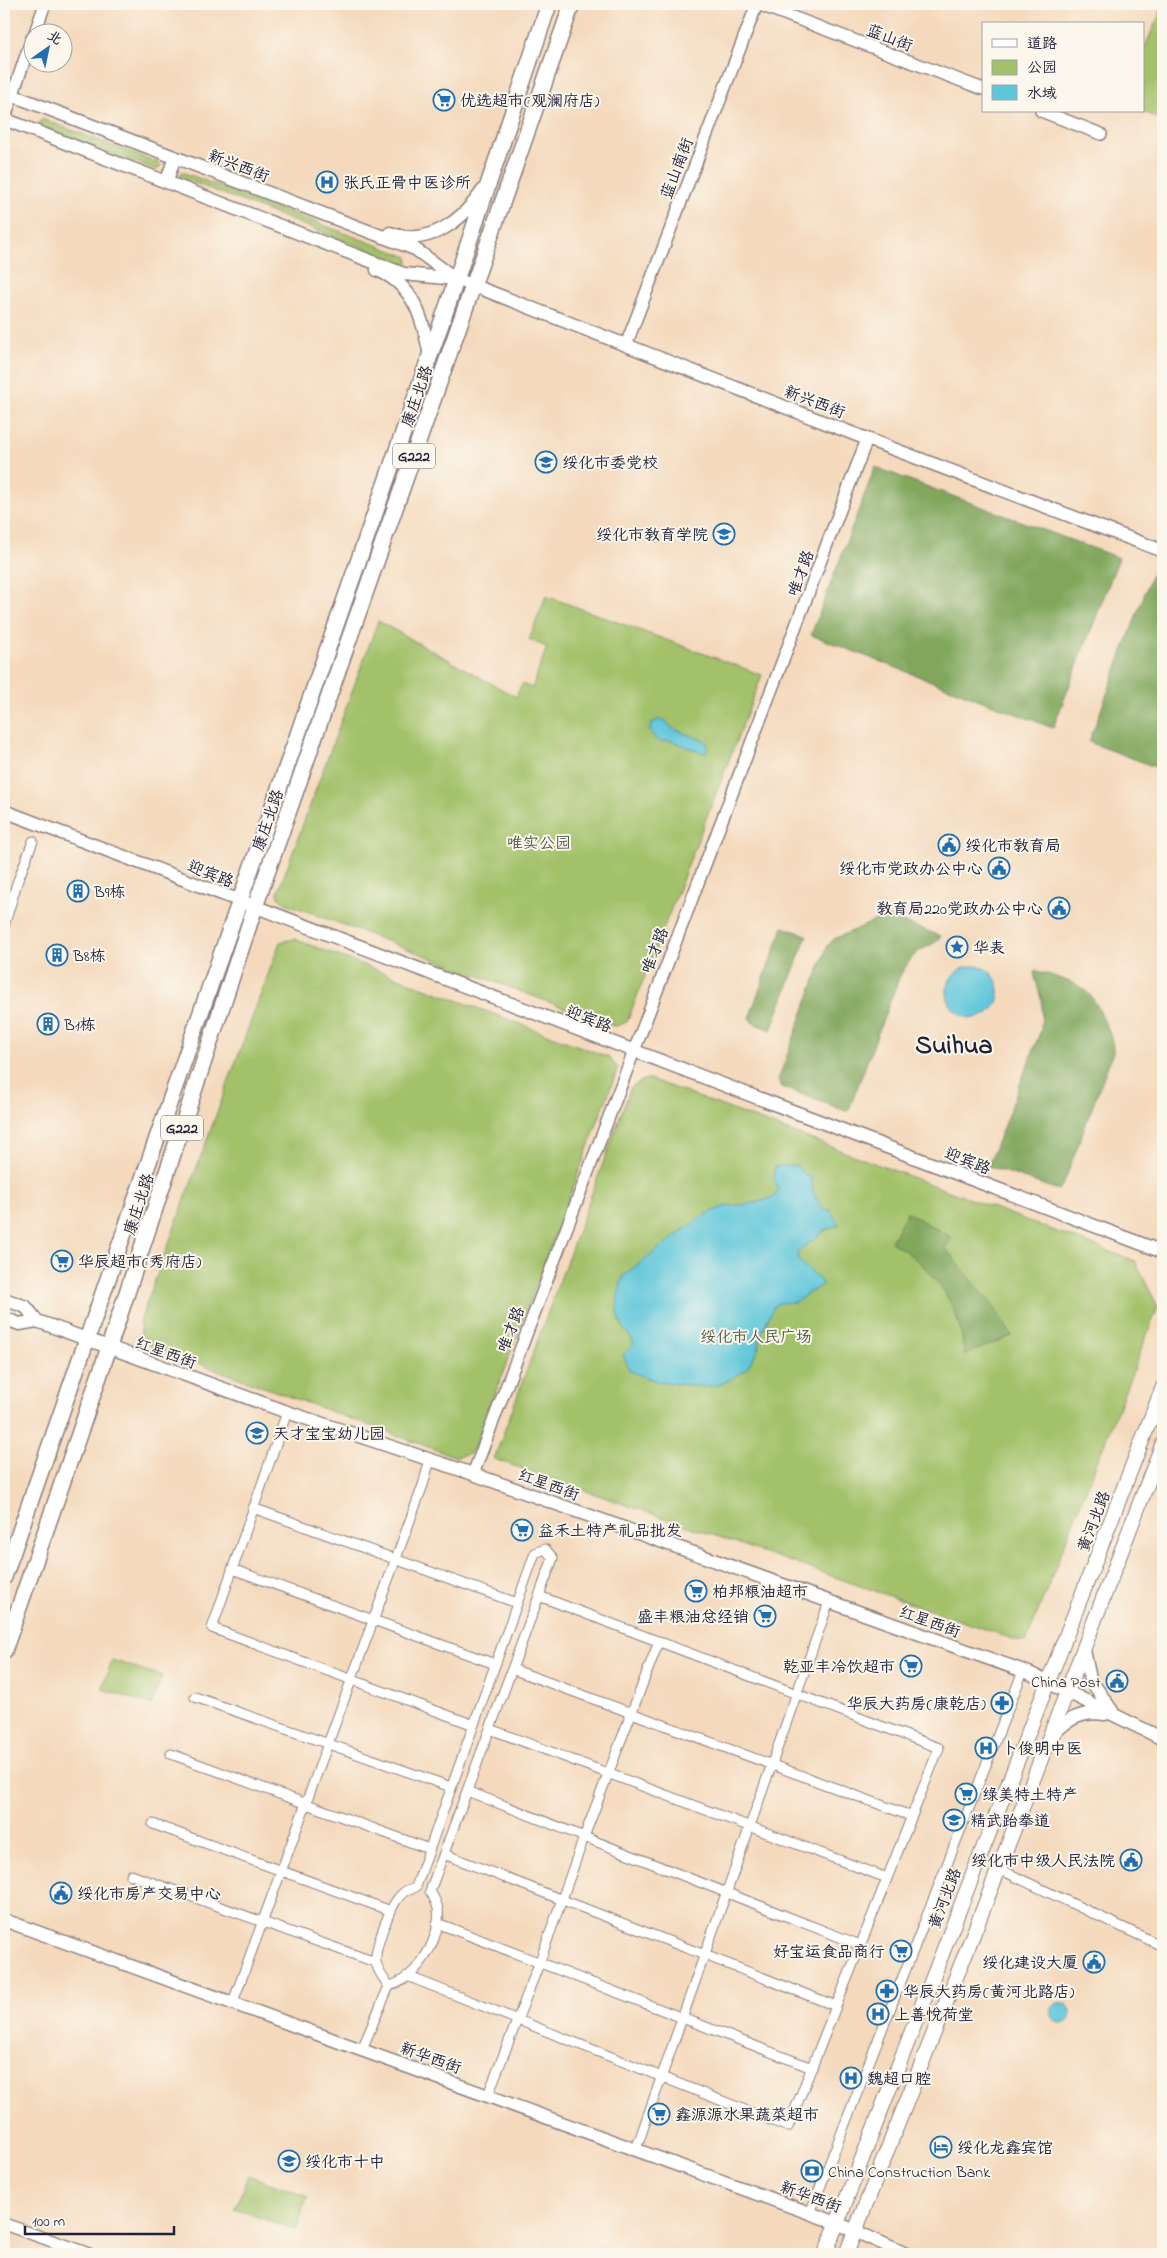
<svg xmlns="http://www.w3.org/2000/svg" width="1167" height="2258" font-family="'Indie Flower','LXGW WenKai TC',sans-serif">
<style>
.green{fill:#a2c169;stroke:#627252}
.forest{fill:#81a75d;stroke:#52644c}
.water{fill:#5ec6da;stroke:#40748a}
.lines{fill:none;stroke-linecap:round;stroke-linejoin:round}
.minor-casing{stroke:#8b7e7c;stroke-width:11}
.tertiary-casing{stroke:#8b7e7c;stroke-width:14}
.secondary-casing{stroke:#8b7e7c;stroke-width:15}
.primary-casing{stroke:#8b7e7c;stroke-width:16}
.trunk-casing{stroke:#8b7e7c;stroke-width:18}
.minor{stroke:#fff;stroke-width:9}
.tertiary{stroke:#fff;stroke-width:11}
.secondary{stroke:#fff;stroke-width:12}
.primary{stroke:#fff;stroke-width:14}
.trunk{stroke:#fff;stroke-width:15}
.labels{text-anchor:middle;stroke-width:4;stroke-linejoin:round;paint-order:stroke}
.shield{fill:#fbf7ec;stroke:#636270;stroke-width:1}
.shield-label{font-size:15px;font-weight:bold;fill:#22223b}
.street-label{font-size:16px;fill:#22223b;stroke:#fbf7ec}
.poi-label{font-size:16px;fill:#22223b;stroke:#fbf7ec;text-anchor:start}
.park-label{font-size:16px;fill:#4f5a4b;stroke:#fbf7ec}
.town-label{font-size:26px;font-weight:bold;fill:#22223b;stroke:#fbf7ec}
</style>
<rect width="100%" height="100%" fill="#fbf7ec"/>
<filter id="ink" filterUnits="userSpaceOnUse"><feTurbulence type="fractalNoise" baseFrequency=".02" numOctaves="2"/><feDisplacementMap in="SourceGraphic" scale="10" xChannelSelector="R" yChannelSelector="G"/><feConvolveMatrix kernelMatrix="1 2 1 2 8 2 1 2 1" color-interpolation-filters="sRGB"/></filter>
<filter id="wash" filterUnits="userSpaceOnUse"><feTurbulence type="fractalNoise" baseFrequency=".0096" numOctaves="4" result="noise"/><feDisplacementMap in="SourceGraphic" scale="20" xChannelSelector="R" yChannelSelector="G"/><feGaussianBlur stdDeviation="1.12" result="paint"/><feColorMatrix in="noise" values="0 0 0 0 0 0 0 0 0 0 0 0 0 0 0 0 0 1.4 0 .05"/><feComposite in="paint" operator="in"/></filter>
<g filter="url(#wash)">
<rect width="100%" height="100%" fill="#f4d9bc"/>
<path class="green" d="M1163 6V120L1141 111H1143V51Z
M42 119 159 163 161 166 157 170 39 126V122Z
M182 172 408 257V262L405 264 182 178 179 175Z
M546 596 762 675 627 1022 616 1026 610 1025 285 903 279 898 278 892 378 621 516 697 522 684 532 688 547 647 529 640Z
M294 939 608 1057 618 1068 475 1447 471 1453 456 1457 151 1346 141 1335 140 1321 280 942Z
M650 1079 1135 1261 1158 1307 1026 1642 1019 1641 494 1459 631 1087 643 1080Z
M112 1660 162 1676 152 1705 102 1689Z
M248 2175 308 2197 296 2230 235 2209Z"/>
<path class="forest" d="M875 467 1119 558 1053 728 811 635Z
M1153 571 1163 575V770L1089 742Z
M886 916 941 936C938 943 925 947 918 952 910 959 904 968 899 978L848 1112 782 1087 778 1080 828 945 834 939Z
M783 927 807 935 771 1030 753 1023 749 1018Z
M1035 970C1074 984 1089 981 1105 1023 1109 1032 1114 1042 1113 1052L1063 1185 1058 1190 988 1166 1041 1030 1042 1002 1034 974Z
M907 1212 952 1238 945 1248 992 1304 1012 1336 964 1355C962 1307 933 1265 891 1242Z"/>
<path class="water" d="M657 720H665L672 728 707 742 708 750 704 753 668 740 662 742 656 740 650 731 651 724Z
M947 992a26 26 0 1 1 52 0a26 26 0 1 1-52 0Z
M796 1165 804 1174 812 1178 813 1192 822 1208 830 1210 839 1225 825 1230 797 1253 798 1260 817 1277 823 1284 795 1302 780 1303 774 1306 762 1332 758 1350 746 1370 722 1384 704 1387 659 1382 630 1371 623 1355 634 1344C631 1336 626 1332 622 1325 614 1310 618 1288 624 1275L702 1216 723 1207 755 1203 774 1197 778 1190 774 1179 775 1167Z
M1051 2013a10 10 0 1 1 20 0a10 10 0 1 1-20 0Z"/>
</g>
<g filter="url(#ink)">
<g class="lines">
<g class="minor-casing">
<path id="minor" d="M4 926 17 883 33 841
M287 1412 212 1628 474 1725
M253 1508 517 1603
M232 1569 495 1664
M512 1669 911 1816
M195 1697 451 1787
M490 1729 887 1878
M171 1754 429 1849
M467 1791 860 1945
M153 1824 391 1911
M444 1854 836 2006
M999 1869 1160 1945
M131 1875 375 1962
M437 1923 812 2068
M407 1976 788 2127 939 1748 539 1596
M233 2002 423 1485 430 1459
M362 2049 389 1986C418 1979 442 1937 438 1909 437 1903 433 1896 430 1891L553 1558 545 1549 535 1553 416 1887C411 1889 405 1890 402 1894 391 1903 374 1948 376 1962 377 1971 384 1979 389 1986
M488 2095 539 1964 584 1837 659 1641
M636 2149 829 1602
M810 2213 1023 1671"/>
</g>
<g class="tertiary-casing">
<path id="tertiary" d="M758 4 983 89
M35 32 45 4
M1041 111 1101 134
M4 120 32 38
M626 345 757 4
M473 1474 867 439
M4 2224 89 2254"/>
</g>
<g class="secondary-casing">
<path id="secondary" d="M4 92 415 249 456 279
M4 119 404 274 456 279 472 285 867 439 1163 551
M167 180 175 157
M390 233C429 248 463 220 484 189
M377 270C415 285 423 320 430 356
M4 811 1163 1252
M4 1299 26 1307 37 1321 19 1324 4 1318
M37 1321 287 1412 473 1474 1029 1673 1163 1739
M1084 1650 1090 1679 1112 1711
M1050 1739C1063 1721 1082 1710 1105 1714
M4 1920 837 2223 906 2254"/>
</g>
<g class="primary-casing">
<path id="primary" d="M825 2254 1163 1387
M846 2254 982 1912 1163 1443"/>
</g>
<g class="trunk-casing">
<path id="trunk" d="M4 1577 448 304 549 4
M4 1651 103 1365 255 907 572 4"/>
</g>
<use href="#minor" class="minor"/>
<use href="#tertiary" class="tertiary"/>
<use href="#secondary" class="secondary"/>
<use href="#primary" class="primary"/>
<use href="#trunk" class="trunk"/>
</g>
</g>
<defs>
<g id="supermarket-ring" transform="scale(1.125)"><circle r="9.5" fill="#fbf7ec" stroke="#1f6fb2" stroke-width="1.5"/><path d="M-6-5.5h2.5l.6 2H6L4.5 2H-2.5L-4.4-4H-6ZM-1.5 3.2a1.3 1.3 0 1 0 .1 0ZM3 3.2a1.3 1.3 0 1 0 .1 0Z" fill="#1f6fb2"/></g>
<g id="hospital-ring" transform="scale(1.125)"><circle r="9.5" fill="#fbf7ec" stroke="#1f6fb2" stroke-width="1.5"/><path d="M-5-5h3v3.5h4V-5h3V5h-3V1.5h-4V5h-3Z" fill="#1f6fb2"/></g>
<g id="school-ring" transform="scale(1.125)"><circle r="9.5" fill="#fbf7ec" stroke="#1f6fb2" stroke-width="1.5"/><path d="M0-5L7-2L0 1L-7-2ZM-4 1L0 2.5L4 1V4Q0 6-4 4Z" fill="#1f6fb2"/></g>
<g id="civic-ring" transform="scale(1.125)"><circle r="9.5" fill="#fbf7ec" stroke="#1f6fb2" stroke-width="1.5"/><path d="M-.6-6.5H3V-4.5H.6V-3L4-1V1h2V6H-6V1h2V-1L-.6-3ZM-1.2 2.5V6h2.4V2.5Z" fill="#1f6fb2"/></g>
<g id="building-ring" transform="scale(1.125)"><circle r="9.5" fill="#fbf7ec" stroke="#1f6fb2" stroke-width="1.5"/><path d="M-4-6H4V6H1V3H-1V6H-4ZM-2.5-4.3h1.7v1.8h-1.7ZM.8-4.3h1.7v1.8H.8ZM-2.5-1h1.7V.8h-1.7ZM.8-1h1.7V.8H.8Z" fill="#1f6fb2"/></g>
<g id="sight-ring" transform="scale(1.125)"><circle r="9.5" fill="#fbf7ec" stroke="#1f6fb2" stroke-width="1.5"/><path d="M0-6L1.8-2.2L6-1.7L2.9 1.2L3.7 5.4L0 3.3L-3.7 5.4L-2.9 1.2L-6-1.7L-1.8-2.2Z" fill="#1f6fb2"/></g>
<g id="pharmacy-ring" transform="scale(1.125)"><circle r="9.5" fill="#fbf7ec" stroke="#1f6fb2" stroke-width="1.5"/><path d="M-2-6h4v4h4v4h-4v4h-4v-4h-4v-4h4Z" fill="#1f6fb2"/></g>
<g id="hotel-ring" transform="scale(1.125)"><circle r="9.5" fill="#fbf7ec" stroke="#1f6fb2" stroke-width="1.5"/><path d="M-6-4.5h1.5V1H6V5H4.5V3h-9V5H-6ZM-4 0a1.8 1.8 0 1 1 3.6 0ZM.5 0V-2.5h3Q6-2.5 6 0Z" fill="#1f6fb2"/></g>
<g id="bank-ring" transform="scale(1.125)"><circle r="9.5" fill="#fbf7ec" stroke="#1f6fb2" stroke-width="1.5"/><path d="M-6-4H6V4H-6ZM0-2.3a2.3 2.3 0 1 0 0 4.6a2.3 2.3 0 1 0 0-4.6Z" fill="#1f6fb2"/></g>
</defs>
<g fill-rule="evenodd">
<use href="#supermarket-ring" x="444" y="100"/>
<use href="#hospital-ring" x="327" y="182"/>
<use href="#school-ring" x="546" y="462"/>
<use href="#school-ring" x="724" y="534"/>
<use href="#civic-ring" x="949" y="845"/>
<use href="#civic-ring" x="999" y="868"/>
<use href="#building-ring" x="78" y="891"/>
<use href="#civic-ring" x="1059" y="908"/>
<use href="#sight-ring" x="957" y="947"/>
<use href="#building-ring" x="57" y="955"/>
<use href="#building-ring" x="48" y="1024"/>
<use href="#supermarket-ring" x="62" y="1261"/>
<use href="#school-ring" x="257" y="1433"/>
<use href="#supermarket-ring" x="522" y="1530"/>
<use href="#supermarket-ring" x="696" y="1591"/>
<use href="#supermarket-ring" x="765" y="1616"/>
<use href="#supermarket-ring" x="911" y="1666"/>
<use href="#civic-ring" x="1117" y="1681"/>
<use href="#pharmacy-ring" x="1002" y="1703"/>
<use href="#hospital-ring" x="986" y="1748"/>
<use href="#supermarket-ring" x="966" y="1794"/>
<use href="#school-ring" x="954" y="1820"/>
<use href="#civic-ring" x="1131" y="1860"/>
<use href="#civic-ring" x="61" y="1893"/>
<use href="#supermarket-ring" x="901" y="1951"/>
<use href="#civic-ring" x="1094" y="1962"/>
<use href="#pharmacy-ring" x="887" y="1991"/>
<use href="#hospital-ring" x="878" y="2014"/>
<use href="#hospital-ring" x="851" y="2078"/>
<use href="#supermarket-ring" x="659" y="2114"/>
<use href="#hotel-ring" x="941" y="2147"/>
<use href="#school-ring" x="289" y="2161"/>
<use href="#bank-ring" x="812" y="2171"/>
</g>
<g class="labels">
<g class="shield">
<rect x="393" y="443.5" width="42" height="25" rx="4"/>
<rect x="161" y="1115.5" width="42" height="25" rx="4"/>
</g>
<g class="shield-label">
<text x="414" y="461">G222</text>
<text x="182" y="1133">G222</text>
</g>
<g class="street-label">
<text transform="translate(890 37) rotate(21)" y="6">蓝山街</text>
<text transform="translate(239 165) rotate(21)" y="6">新兴西街</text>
<text transform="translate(676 168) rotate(-69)" y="6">蓝山南街</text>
<text transform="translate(416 396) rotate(-71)" y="6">康庄北路</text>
<text transform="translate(815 401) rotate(21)" y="6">新兴西街</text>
<text transform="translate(800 573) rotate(-70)" y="6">唯才路</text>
<text transform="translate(267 820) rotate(-71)" y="6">康庄北路</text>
<text transform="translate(211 873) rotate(21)" y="6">迎宾路</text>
<text transform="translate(654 950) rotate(-69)" y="6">唯才路</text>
<text transform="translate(589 1018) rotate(21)" y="6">迎宾路</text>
<text transform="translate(968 1160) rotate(21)" y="6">迎宾路</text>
<text transform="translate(138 1204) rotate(-72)" y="6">康庄北路</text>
<text transform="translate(510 1329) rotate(-69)" y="6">唯才路</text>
<text transform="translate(166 1352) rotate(20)" y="6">红星西街</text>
<text transform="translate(549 1484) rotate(20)" y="6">红星西街</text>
<text transform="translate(1093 1521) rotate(-69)" y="6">黄河北路</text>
<text transform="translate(930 1621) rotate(20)" y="6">红星西街</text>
<text transform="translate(944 1898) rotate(-69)" y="6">黄河北路</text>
<text transform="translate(431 2057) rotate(20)" y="6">新华西街</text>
<text transform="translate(811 2196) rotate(20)" y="6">新华西街</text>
</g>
<g class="poi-label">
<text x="460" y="106">优选超市(观澜府店)</text>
<text x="343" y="188">张氏正骨中医诊所</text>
<text x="562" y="468">绥化市委党校</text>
<text x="708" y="540" text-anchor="end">绥化市教育学院</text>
<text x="965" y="851">绥化市教育局</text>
<text x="983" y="874" text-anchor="end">绥化市党政办公中心</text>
<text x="94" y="897">B9栋</text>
<text x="1043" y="914" text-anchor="end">教育局220党政办公中心</text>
<text x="973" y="953">华表</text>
<text x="73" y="961">B8栋</text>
<text x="64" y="1030">B1栋</text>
<text x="78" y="1267">华辰超市(秀府店)</text>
<text x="273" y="1439">天才宝宝幼儿园</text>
<text x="538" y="1536">益禾土特产礼品批发</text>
<text x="712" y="1597">柏邦粮油超市</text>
<text x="749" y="1622" text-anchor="end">盛丰粮油总经销</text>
<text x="895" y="1672" text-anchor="end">乾亚丰冷饮超市</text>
<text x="1101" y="1687" text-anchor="end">China Post</text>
<text x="986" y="1709" text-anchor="end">华辰大药房(康乾店)</text>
<text x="1002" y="1754">卜俊明中医</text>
<text x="982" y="1800">绿美特土特产</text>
<text x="970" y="1826">精武跆拳道</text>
<text x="1115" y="1866" text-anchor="end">绥化市中级人民法院</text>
<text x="77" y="1899">绥化市房产交易中心</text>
<text x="885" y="1957" text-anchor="end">好宝运食品商行</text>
<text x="1078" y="1968" text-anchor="end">绥化建设大厦</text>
<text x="903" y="1997">华辰大药房(黄河北路店)</text>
<text x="894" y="2020">上善悦荷堂</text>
<text x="867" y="2084">魏超口腔</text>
<text x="675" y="2120">鑫源源水果蔬菜超市</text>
<text x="957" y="2153">绥化龙鑫宾馆</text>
<text x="305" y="2167">绥化市十中</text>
<text x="828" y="2177">China Construction Bank</text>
</g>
<g class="park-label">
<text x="539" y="848">唯实公园</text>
<text x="756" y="1342">绥化市人民广场</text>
</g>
<g class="town-label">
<text x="954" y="1053">Suihua</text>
</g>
</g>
<rect width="1167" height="2258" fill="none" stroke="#fbf7ec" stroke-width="20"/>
<rect x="982" y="22" width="162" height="90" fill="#fbf7ec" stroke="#a4a2a5"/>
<rect x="992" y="39" width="25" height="8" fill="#ffffff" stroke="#a4a2a5"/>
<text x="1027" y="48" font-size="15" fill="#22223b">道路</text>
<rect x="992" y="60" width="25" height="15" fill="#a2c169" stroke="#a4a2a5"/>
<text x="1027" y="72" font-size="15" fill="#22223b">公园</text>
<rect x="992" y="85" width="25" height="15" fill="#5ec6da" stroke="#a4a2a5"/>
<text x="1027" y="98" font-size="15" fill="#22223b">水域</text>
<g transform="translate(48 48) rotate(33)"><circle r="24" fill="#fbf7ec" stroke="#a4a2a5"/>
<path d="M0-4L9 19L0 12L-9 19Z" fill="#1f6fb2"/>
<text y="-8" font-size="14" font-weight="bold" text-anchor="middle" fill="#22223b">北</text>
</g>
<path d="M25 2226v8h149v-8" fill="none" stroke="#22223b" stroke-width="2.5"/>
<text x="32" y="2226" font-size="15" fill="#22223b" stroke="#fbf7ec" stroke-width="4" paint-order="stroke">100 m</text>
</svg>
